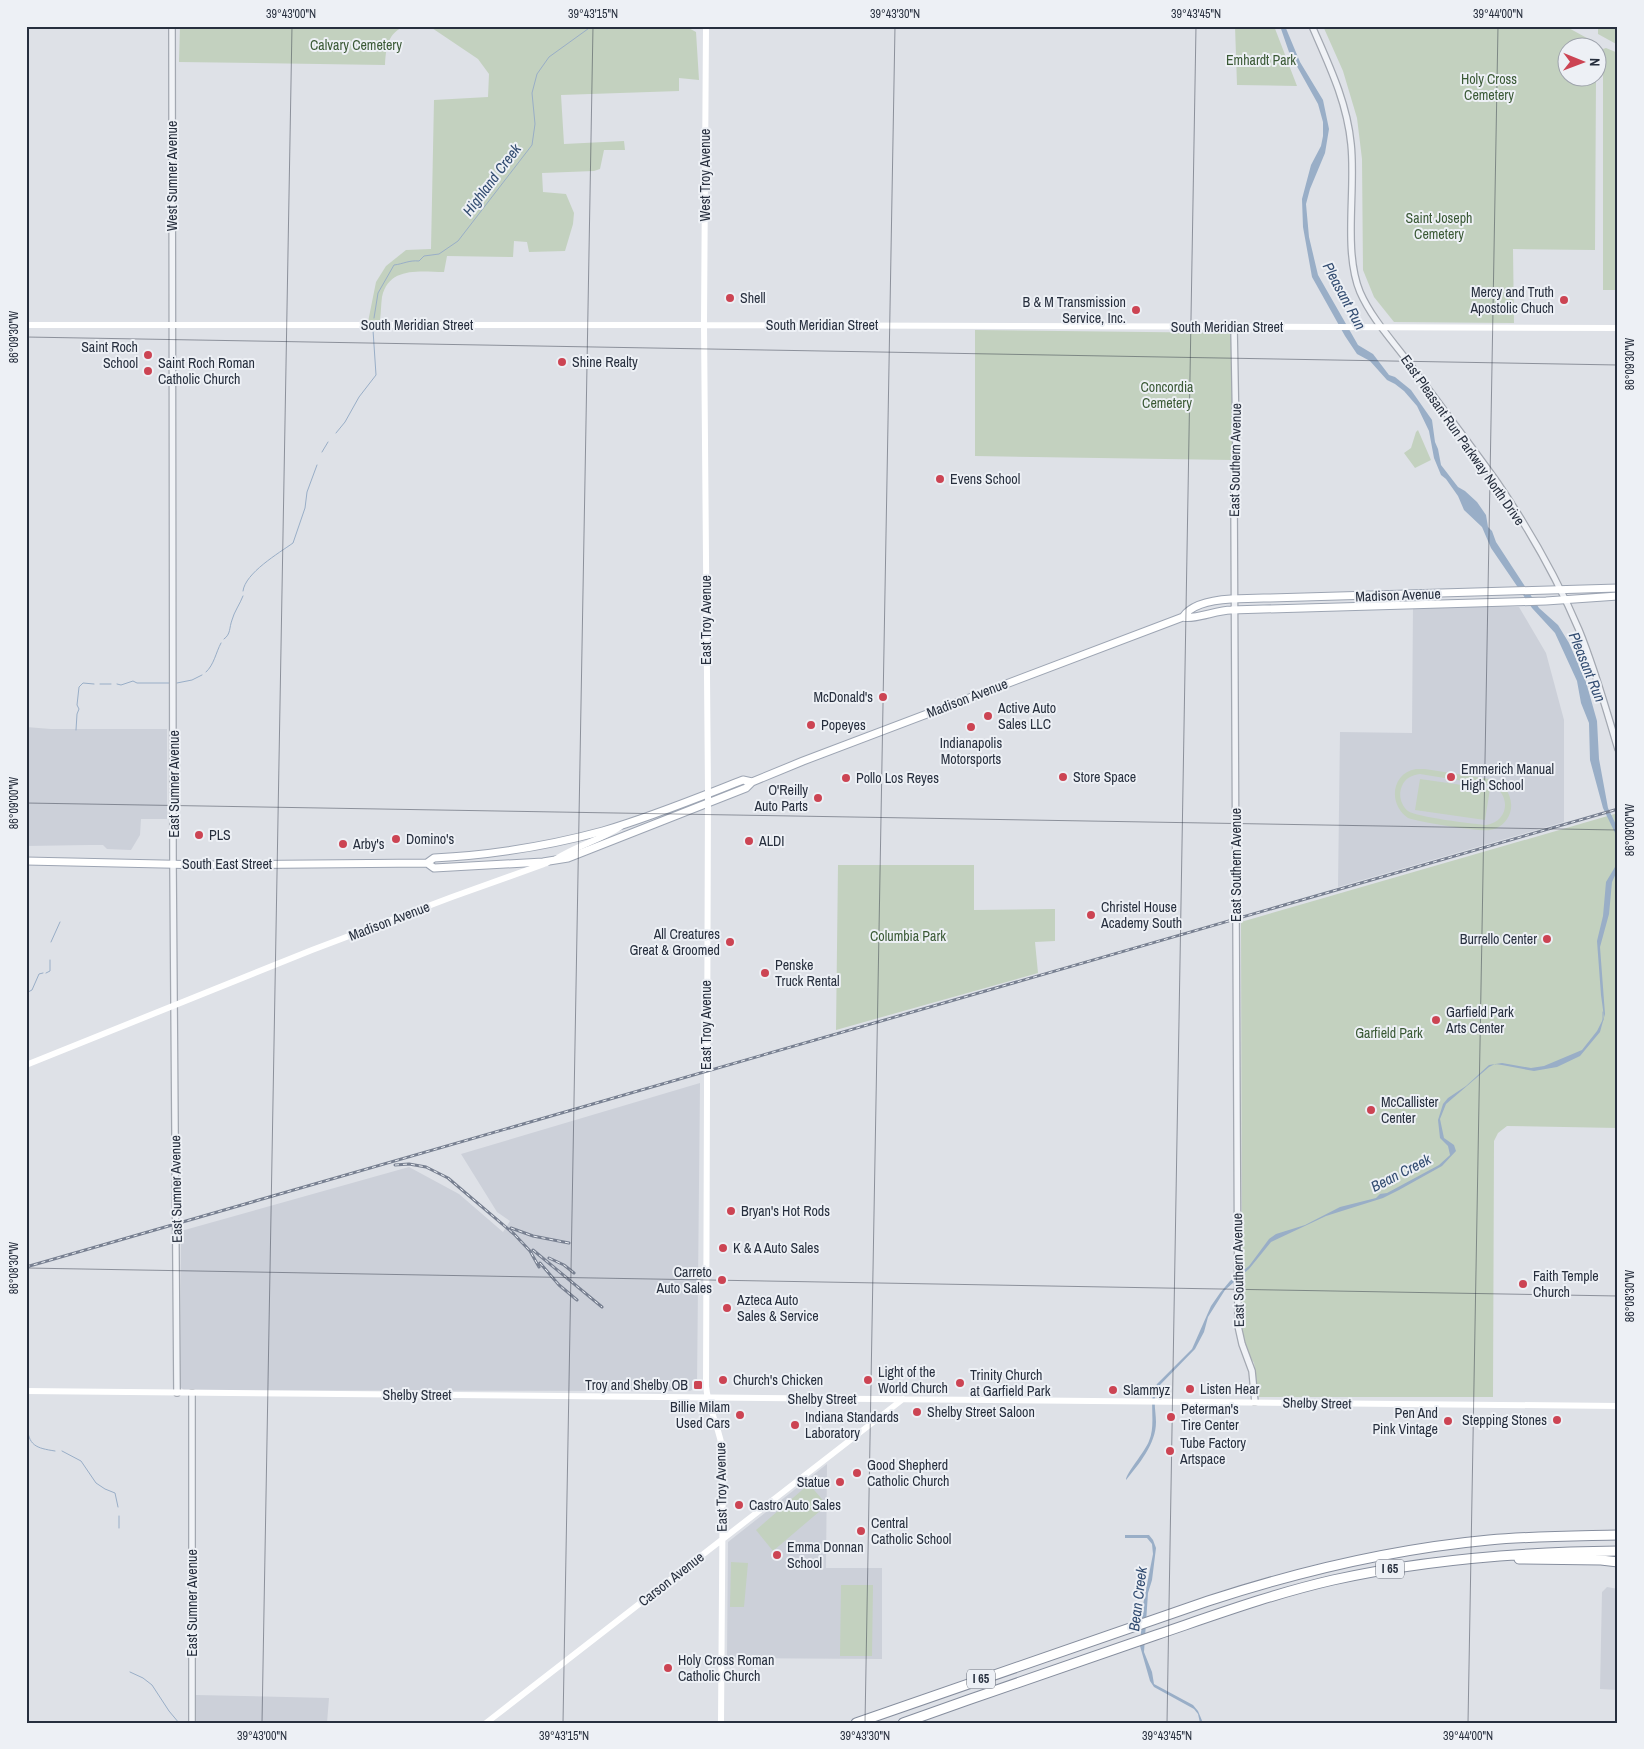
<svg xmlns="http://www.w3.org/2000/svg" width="1644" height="1749" font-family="'Archivo Narrow',sans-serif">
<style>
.built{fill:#ccd0d9}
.green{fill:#c3d1bf;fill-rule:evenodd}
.water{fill:#99aec7}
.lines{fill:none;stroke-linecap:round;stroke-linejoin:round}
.stream{stroke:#99aec7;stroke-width:1}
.tertiary-casing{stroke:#a3a8b1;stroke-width:8}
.primary-casing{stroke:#9da5b3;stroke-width:9}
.motorway-casing{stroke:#868e9e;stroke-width:11}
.tertiary{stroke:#f0f2f6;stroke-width:5.5}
.secondary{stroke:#fff;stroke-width:6}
.primary{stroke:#fff;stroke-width:7}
.motorway{stroke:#fff;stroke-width:9}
.rail-casing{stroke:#788091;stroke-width:3}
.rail{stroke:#edf0f5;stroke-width:1;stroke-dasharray:4;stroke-linecap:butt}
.ticks{fill:none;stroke:#272f3e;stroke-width:1;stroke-opacity:0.45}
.poi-dot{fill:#cc4453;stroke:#edf0f5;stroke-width:2}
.labels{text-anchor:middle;stroke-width:4;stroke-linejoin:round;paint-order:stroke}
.shield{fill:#edf0f5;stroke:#626975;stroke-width:1}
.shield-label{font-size:12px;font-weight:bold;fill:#272f3e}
.park-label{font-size:14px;fill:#3a5935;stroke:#edf0f5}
.street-label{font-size:14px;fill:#272f3e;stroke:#edf0f5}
.poi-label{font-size:14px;fill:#272f3e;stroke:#edf0f5;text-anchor:start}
.water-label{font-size:15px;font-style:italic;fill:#324c71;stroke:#edf0f5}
.neatline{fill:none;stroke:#272f3e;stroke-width:2}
.ticks-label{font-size:12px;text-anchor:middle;fill:#272f3e}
</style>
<rect width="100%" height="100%" fill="#dee1e7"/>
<path class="built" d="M1413 605 1519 607 1546 653 1564 720V822L1338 887 1340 732 1412 733Z
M26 727 51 729H167V819H141L140 835 131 850 107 849 103 845H89L26 846Z
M700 1083 697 1387 690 1391 184 1390 180 1387 181 1231 409 1167 459 1194 503 1232 510 1221 497 1212 461 1154Z
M827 1464 826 1568H882V1659L727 1658 728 1542Z
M1607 1587 1618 1589V1690L1600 1689 1602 1592Z
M196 1695 329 1698 327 1723H195Z"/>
<path class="green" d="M180 26H406C387 32 386 49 385 65L179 62Z
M429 26H685L696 32 699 80 679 78V91L561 95 564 144 624 141 625 150H604L600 169 594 171 542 173 543 192 566 194 574 213 573 224 565 251 529 252 527 242 514 241 513 257 447 256 444 272C420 272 389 266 382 297 381 304 381 313 380 320L368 322 376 282 386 266 406 250 431 249 434 100 488 97 489 74 478 59Z
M1235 26H1274L1297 86 1237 85Z
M1323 26H1565L1596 43V47L1566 48V78H1596L1595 250 1513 249 1514 323 1394 322 1374 297 1363 270 1362 159 1357 118 1343 71Z
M1598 26H1618V45L1598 34Z
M1606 48 1618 53V290H1603V49Z
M975 330 1233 333 1232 460 975 456Z
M1418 430 1431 460 1415 468 1404 453 1411 448 1416 432Z
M1416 769H1425L1508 782 1507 787H1505C1510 795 1513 804 1510 813 1507 822 1499 829 1490 830 1480 832 1419 822 1408 818 1388 805 1391 773 1416 769ZM1420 774 1494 786C1512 798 1507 822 1486 825 1473 824 1416 817 1408 811 1401 805 1398 795 1402 786 1405 778 1412 775 1420 774Z
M1420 779 1490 789 1485 820 1415 810Z
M1618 813V1128L1507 1126 1498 1133 1494 1141 1493 1397H1259L1254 1363 1246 1350 1242 1332 1241 922Z
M838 865H974V910L1055 909V941L1035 942 1038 973 836 1030Z
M809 1484 827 1505 773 1551 756 1530Z
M731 1562 748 1563 744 1607H730Z
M841 1585H873L872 1656H840Z"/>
<path class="water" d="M1280 26H1285L1300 62 1323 100 1329 129 1325 153 1310 189 1306 204 1309 237 1318 275 1358 345 1373 354 1389 375 1395 377 1411 390 1432 420 1435 442 1438 449 1441 465 1458 487 1465 491 1477 502 1486 515 1488 527 1492 531 1496 542 1539 608 1558 625 1569 643 1586 682 1597 721 1599 759 1608 808 1618 829V839L1603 808 1590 760 1589 723 1581 703 1577 681 1555 633 1532 608 1491 548 1482 527 1464 510 1458 496 1446 479 1441 475 1434 458 1429 431 1417 406 1404 391 1395 384 1387 380 1370 361 1357 354 1345 336 1312 277 1303 227 1302 199 1311 165 1321 146 1323 136V122L1318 104 1289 52Z
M1618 862V869L1612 882 1609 914 1600 947 1605 1014 1600 1032 1580 1056 1557 1067 1534 1071 1502 1065 1495 1064 1489 1067 1446 1104 1440 1119 1444 1138 1454 1145 1456 1151 1442 1166 1399 1190 1383 1198 1326 1216 1271 1242 1249 1269 1225 1290 1208 1317 1204 1332 1195 1349 1158 1387C1152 1398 1156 1411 1156 1422 1156 1444 1139 1464 1126 1480 1126 1473 1145 1452 1149 1441 1157 1422 1147 1401 1157 1384L1192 1349 1211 1306 1220 1293 1230 1281 1249 1266 1269 1239 1276 1234 1305 1225 1340 1207 1376 1198 1380 1194 1387 1193 1439 1165 1450 1155 1448 1146 1440 1138 1438 1120 1443 1104 1448 1098 1466 1086 1489 1065 1502 1063 1531 1068 1544 1066 1582 1050 1597 1031 1604 1017 1601 995 1597 941 1603 916 1606 882Z
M1125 1535H1149L1153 1540 1156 1548 1152 1580 1148 1593 1144 1652 1152 1672 1154 1684 1193 1705 1198 1711 1203 1723H1200L1198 1714 1194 1709 1154 1687 1150 1681 1140 1646 1143 1605 1153 1554 1152 1544 1147 1538H1125Z"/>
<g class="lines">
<path class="stream" d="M374 318 378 293 394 265C403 264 409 260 419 261L424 256 439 254 458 241 532 145 535 124 532 93 537 74 549 57 592 26
M336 433 345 422 359 397 376 375 373 330
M322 452 328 442
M1476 505 1481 512
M243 591C245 573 279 553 293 543L305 508 307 492 317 465
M224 639C231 634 229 628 232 620 234 612 240 604 243 596
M206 672C214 665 216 652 221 643
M177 683 192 680 202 675
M100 684H111
M117 684 121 685 133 681 137 683H170
M76 730 77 714 79 709 77 705 79 687 83 683 94 684
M51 942 60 922
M46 973 50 971V960
M26 993 32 990 39 974 43 973
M1603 1012V1020
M27 1400C31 1409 26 1415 27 1424 28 1446 36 1448 55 1451
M62 1451 81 1461 96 1483 105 1489 115 1493 118 1507
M119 1516V1528
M130 1672 143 1678 152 1685 169 1711 179 1723"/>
<g class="tertiary-casing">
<path id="tertiary" d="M172 26 173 864 177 1393
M1312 26C1329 65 1347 102 1351 144 1356 189 1343 251 1360 292 1371 317 1390 338 1406 359 1436 400 1467 440 1497 482 1529 529 1557 578 1579 630 1595 669 1606 709 1618 749
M1234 327 1236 437 1234 494 1238 1326 1242 1344 1252 1371 1255 1402
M192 1723V1393"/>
</g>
<g class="primary-casing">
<path id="primary" d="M1183 617C1192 603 1215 600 1231 599L1618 588
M26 861 207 865 427 863 434 858C491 855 548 846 603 831 651 817 697 798 743 780L752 782
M427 863 434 868 543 862 568 858 746 788 752 782 803 761 1183 617C1194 620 1217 610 1231 610L1546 601 1618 596"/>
</g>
<g class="motorway-casing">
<path id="motorway" d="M1519 1559 1601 1560 1618 1562
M856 1723 1208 1601C1300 1571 1393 1549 1489 1540 1532 1536 1575 1536 1618 1535
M903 1723C987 1693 1071 1664 1156 1635 1215 1615 1272 1594 1333 1580 1427 1559 1521 1552 1618 1551"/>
</g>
<use href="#tertiary" class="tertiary"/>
<path class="secondary" d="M706 26 704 325 708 793 706 1386C708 1410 721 1430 723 1454L721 1723
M26 325H704L1618 328
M556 859C576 846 600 840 620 827
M26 1065 312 950 452 897 547 863
M26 1391 1618 1406
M486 1723 903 1399"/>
<use href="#primary" class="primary"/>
<use href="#motorway" class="motorway"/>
<g class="rail-casing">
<path id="rail" d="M395 1165 409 1164 426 1167 448 1178 514 1234 530 1251 539 1267
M511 1228 533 1236 569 1243
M533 1250 602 1307
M549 1258 564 1265 574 1273
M540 1263 559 1285 577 1300
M26 1267 1618 809"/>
</g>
<use href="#rail" class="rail"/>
</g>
<path class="ticks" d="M26 337 1618 365M26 803 1618 830M26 1268 1618 1296M262 1723 292 26M563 1723 593 26M865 1723 895 26M1167 1723 1196 26M1468 1723 1498 26"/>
<g class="poi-dot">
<circle cx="730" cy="298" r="5"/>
<circle cx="1564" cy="300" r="5"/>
<circle cx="1136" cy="310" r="5"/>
<circle cx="148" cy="355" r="5"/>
<circle cx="562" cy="362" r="5"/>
<circle cx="148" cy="371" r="5"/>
<circle cx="940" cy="479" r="5"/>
<circle cx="883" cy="697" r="5"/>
<circle cx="988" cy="716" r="5"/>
<circle cx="811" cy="725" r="5"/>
<circle cx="971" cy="727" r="5"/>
<circle cx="1063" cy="777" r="5"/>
<circle cx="1451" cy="777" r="5"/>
<circle cx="846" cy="778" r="5"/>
<circle cx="818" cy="798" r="5"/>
<circle cx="199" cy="835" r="5"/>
<circle cx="396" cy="839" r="5"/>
<circle cx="749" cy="841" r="5"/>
<circle cx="343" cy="844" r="5"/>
<circle cx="1091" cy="915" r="5"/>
<circle cx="1547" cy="939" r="5"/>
<circle cx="730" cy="942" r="5"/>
<circle cx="765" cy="973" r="5"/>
<circle cx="1436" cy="1020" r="5"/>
<circle cx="1371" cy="1110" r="5"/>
<circle cx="731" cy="1211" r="5"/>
<circle cx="723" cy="1248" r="5"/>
<circle cx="722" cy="1280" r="5"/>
<circle cx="1523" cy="1284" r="5"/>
<circle cx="727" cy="1308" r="5"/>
<circle cx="723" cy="1380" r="5"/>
<circle cx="868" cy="1380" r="5"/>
<circle cx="960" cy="1383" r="5"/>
<rect x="693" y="1380" width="10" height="10" rx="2.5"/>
<circle cx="1190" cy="1389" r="5"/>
<circle cx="1113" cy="1390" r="5"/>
<circle cx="917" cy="1412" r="5"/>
<circle cx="740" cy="1415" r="5"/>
<circle cx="1171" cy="1417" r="5"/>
<circle cx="1557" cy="1420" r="5"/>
<circle cx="1448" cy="1421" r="5"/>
<circle cx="795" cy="1425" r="5"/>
<circle cx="1170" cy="1451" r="5"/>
<circle cx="857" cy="1473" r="5"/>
<circle cx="840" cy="1482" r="5"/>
<circle cx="739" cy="1505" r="5"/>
<circle cx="861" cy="1531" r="5"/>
<circle cx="777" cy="1555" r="5"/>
<circle cx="668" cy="1668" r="5"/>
</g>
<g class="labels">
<g class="shield">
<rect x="1376" y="1559.5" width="28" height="19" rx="4"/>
<rect x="967" y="1669.5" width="28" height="19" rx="4"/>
</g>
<g class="shield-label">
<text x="1390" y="1573">I 65</text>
<text x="981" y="1683">I 65</text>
</g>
<g class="park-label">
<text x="356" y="50">Calvary Cemetery</text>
<text x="1261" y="65">Emhardt Park</text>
<text x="1489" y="84">Holy Cross<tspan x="1489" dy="16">Cemetery</tspan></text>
<text x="1439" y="223">Saint Joseph<tspan x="1439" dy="16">Cemetery</tspan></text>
<text x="1167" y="392">Concordia<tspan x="1167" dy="16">Cemetery</tspan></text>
<text x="908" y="941">Columbia Park</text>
<text x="1389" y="1038">Garfield Park</text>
</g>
<g class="street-label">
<text transform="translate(705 175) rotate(-90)" y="5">West Troy Avenue</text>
<text transform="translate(172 176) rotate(-90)" y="5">West Sumner Avenue</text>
<text x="417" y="330">South Meridian Street</text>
<text x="822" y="330">South Meridian Street</text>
<text x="1227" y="332">South Meridian Street</text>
<text transform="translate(1463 440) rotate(55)" y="5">East Pleasant Run Parkway North Drive</text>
<text transform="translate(1235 460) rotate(-89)" y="5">East Southern Avenue</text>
<text transform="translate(1398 595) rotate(-2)" y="5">Madison Avenue</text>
<text transform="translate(706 620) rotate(-90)" y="5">East Troy Avenue</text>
<text transform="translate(967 698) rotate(-21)" y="5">Madison Avenue</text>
<text transform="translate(174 784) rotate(-90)" y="5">East Sumner Avenue</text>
<text x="227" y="869">South East Street</text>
<text transform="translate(1236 865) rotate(-90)" y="5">East Southern Avenue</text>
<text transform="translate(389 921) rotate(-21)" y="5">Madison Avenue</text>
<text transform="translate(706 1025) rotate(-90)" y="5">East Troy Avenue</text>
<text transform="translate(176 1189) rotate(-91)" y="5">East Sumner Avenue</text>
<text transform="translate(1238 1270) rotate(-91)" y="5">East Southern Avenue</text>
<text x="417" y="1400">Shelby Street</text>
<text x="822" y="1404">Shelby Street</text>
<text transform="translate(1317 1403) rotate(1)" y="5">Shelby Street</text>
<text transform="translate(721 1487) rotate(-91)" y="5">East Troy Avenue</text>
<text transform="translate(671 1579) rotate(-38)" y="5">Carson Avenue</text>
<text transform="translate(192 1603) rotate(-90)" y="5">East Sumner Avenue</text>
</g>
<g class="poi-label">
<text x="1554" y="297" text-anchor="end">Mercy and Truth<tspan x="1554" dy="16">Apostolic Chuch</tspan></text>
<text x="740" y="303">Shell</text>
<text x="1126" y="307" text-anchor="end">B &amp; M Transmission<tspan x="1126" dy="16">Service, Inc.</tspan></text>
<text x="138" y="352" text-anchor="end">Saint Roch<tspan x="138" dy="16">School</tspan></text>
<text x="572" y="367">Shine Realty</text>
<text x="158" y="368">Saint Roch Roman<tspan x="158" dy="16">Catholic Church</tspan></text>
<text x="950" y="484">Evens School</text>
<text x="873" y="702" text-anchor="end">McDonald's</text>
<text x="998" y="713">Active Auto<tspan x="998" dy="16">Sales LLC</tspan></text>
<text x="821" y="730">Popeyes</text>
<text x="971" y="748" text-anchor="middle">Indianapolis<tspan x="971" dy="16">Motorsports</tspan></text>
<text x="1461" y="774">Emmerich Manual<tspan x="1461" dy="16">High School</tspan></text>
<text x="1073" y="782">Store Space</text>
<text x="856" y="783">Pollo Los Reyes</text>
<text x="808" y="795" text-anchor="end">O'Reilly<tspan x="808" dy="16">Auto Parts</tspan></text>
<text x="209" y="840">PLS</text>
<text x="406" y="844">Domino's</text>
<text x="759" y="846">ALDI</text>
<text x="353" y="849">Arby's</text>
<text x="1101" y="912">Christel House<tspan x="1101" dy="16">Academy South</tspan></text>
<text x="720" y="939" text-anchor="end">All Creatures<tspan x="720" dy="16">Great &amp; Groomed</tspan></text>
<text x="1537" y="944" text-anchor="end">Burrello Center</text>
<text x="775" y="970">Penske<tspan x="775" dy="16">Truck Rental</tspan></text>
<text x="1446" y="1017">Garfield Park<tspan x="1446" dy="16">Arts Center</tspan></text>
<text x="1381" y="1107">McCallister<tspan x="1381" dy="16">Center</tspan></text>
<text x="741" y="1216">Bryan's Hot Rods</text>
<text x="733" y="1253">K &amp; A Auto Sales</text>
<text x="712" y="1277" text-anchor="end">Carreto<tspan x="712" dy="16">Auto Sales</tspan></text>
<text x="1533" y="1281">Faith Temple<tspan x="1533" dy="16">Church</tspan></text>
<text x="737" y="1305">Azteca Auto<tspan x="737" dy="16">Sales &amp; Service</tspan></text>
<text x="878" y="1377">Light of the<tspan x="878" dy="16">World Church</tspan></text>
<text x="970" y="1380">Trinity Church<tspan x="970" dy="16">at Garfield Park</tspan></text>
<text x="733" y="1385">Church's Chicken</text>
<text x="688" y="1390" text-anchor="end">Troy and Shelby OB</text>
<text x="1200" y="1394">Listen Hear</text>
<text x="1123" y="1395">Slammyz</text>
<text x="730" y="1412" text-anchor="end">Billie Milam<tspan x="730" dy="16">Used Cars</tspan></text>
<text x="1181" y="1414">Peterman's<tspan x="1181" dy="16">Tire Center</tspan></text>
<text x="927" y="1417">Shelby Street Saloon</text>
<text x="1438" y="1418" text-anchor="end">Pen And<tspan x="1438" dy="16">Pink Vintage</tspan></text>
<text x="805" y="1422">Indiana Standards<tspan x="805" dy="16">Laboratory</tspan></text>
<text x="1547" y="1425" text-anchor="end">Stepping Stones</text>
<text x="1180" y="1448">Tube Factory<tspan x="1180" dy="16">Artspace</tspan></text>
<text x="867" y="1470">Good Shepherd<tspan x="867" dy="16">Catholic Church</tspan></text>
<text x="830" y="1487" text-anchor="end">Statue</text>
<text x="749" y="1510">Castro Auto Sales</text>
<text x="871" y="1528">Central<tspan x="871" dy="16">Catholic School</tspan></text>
<text x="787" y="1552">Emma Donnan<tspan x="787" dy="16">School</tspan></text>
<text x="678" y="1665">Holy Cross Roman<tspan x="678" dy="16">Catholic Church</tspan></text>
</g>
<g class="water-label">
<text transform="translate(492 180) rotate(-53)" y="5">Highland Creek</text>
<text transform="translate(1344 296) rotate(62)" y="5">Pleasant Run</text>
<text transform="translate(1587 667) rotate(68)" y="5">Pleasant Run</text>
<text transform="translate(1401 1173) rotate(-27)" y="5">Bean Creek</text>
<text transform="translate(1138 1599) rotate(-83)" y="5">Bean Creek</text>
</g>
</g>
<rect width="1644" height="1749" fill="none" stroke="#edf0f5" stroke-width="55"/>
<g transform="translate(1582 62) rotate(91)"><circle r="24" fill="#edf0f5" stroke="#9ea3ac"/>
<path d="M0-4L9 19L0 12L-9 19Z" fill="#cc4453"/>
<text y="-8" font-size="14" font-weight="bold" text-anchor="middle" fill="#272f3e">N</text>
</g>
<rect x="28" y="28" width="1588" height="1694" class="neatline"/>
<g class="ticks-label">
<text x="291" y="18">39°43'00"N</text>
<text x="593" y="18">39°43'15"N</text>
<text x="895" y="18">39°43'30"N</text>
<text x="1196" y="18">39°43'45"N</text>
<text x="1498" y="18">39°44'00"N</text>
<text transform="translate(14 337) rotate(-90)" y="4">86°09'30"W</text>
<text transform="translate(1630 364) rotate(-90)" y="4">86°09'30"W</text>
<text transform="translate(14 803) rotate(-90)" y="4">86°09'00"W</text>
<text transform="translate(1630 830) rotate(-90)" y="4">86°09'00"W</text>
<text transform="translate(14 1268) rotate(-90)" y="4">86°08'30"W</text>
<text transform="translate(1630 1296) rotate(-90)" y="4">86°08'30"W</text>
<text x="262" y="1740">39°43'00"N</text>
<text x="564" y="1740">39°43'15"N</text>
<text x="865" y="1740">39°43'30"N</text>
<text x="1167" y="1740">39°43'45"N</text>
<text x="1468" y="1740">39°44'00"N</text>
</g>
</svg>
